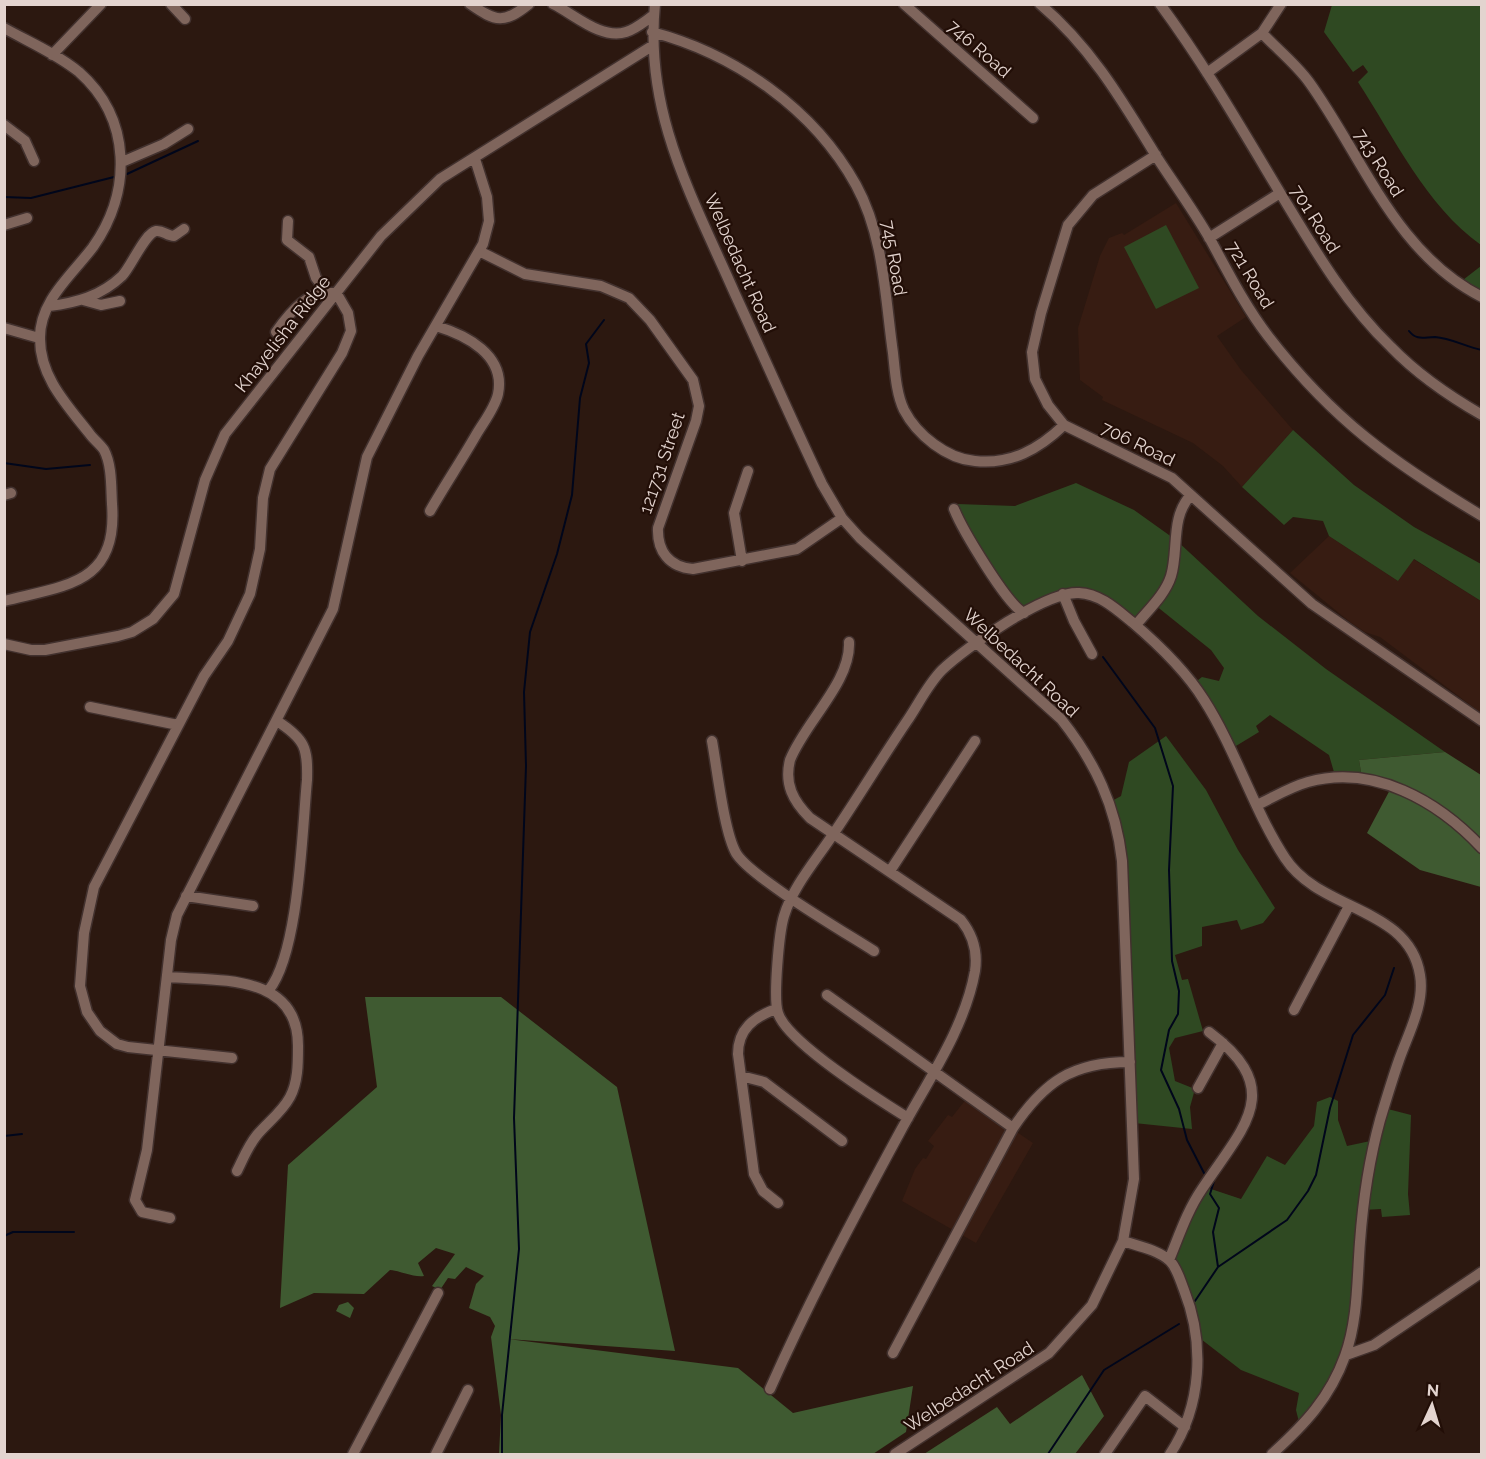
<svg xmlns="http://www.w3.org/2000/svg" width="1486" height="1459" font-family="Raleway,sans-serif">
<style>
.built{fill:#371c12}
.green{fill:#2f4922}
.forest{fill:#3f5a31}
.lines{fill:none;stroke-linecap:round;stroke-linejoin:round}
.stream{stroke:#00061b;stroke-width:2}
.minor-casing{stroke:#42312e;stroke-width:13}
.minor{stroke:#7f655c;stroke-width:10}
.labels{text-anchor:middle;stroke-width:4.5;stroke-linejoin:round;paint-order:stroke}
.street-label{font-size:18px;fill:#e3d4cf;stroke:#220e07}
</style>
<rect width="100%" height="100%" fill="#2c1810"/>
<path class="built" d="M1176 203 1246 317 1217 336 1241 370 1293 430 1242 487 1223 466 1193 443 1102 400 1103 397 1080 380 1078 328 1100 256 1109 238 1122 233 1124 235Z
M1329 536 1398 581 1413 559 1481 601V713L1380 637 1365 632 1350 622 1290 573Z
M967 1098 1033 1143 976 1243 902 1201 915 1169 923 1158 926 1159 934 1146 928 1141 948 1115 952 1117Z"/>
<path class="green" d="M1332 5H1481V245C1426 206 1394 137 1358 82L1368 72 1363 65 1353 72 1324 32Z
M1166 225 1199 288 1156 309 1124 247Z
M1481 266V297L1459 283Z
M1293 430 1354 485 1414 527 1481 564V601L1414 559 1398 581 1329 536 1323 521 1293 517 1284 525 1242 487Z
M1076 483 1134 510 1176 540 1258 616 1326 669 1445 752 1359 760 1362 778 1336 779 1329 755 1270 715 1256 726 1259 732 1231 749 1193 684 1202 677 1219 681 1224 668 1211 650 1155 605 1136 626 1089 594 1019 610 955 509 957 504 1015 506Z
M1166 736 1206 790 1238 850 1275 908 1263 923 1241 930 1237 920 1202 927V946L1175 955 1182 980 1188 979 1203 1031 1175 1038 1169 1048 1175 1081 1195 1089 1190 1107 1192 1129 1134 1123 1126 896 1110 802 1121 796 1129 762Z
M1330 1097 1338 1101V1120L1347 1146 1375 1140 1384 1108 1411 1115 1408 1194 1410 1215 1382 1217 1381 1209 1363 1210 1356 1319 1338 1377 1299 1422 1296 1410 1299 1393 1241 1370 1197 1336 1170 1260 1205 1187 1241 1199 1267 1156 1285 1165 1314 1126 1317 1102Z"/>
<path class="forest" d="M1445 752 1481 775V887L1420 870 1367 833 1392 786 1362 778 1359 760Z
M365 997H501L617 1087 675 1351 508 1339 738 1368 793 1413 913 1386 906 1432 873 1454H499L501 1415 491 1337 495 1326 490 1317 469 1308 476 1284 484 1276 466 1267 455 1279 448 1278 440 1290 432 1286 455 1254 436 1248 418 1263 424 1276C415 1278 401 1271 390 1270L364 1294 314 1293 280 1308 288 1165 377 1087Z
M348 1302 354 1308 350 1318 336 1311 339 1305Z
M1082 1375 1104 1416 1075 1454H924L997 1407 1010 1424Z"/>
<g class="lines">
<path class="stream" d="M127 174 198 141
M4 197 31 198 114 177
M1409 331C1417 341 1424 337 1435 337 1451 338 1466 347 1482 350
M4 463 46 469 90 465
M1103 657 1155 728 1173 786 1169 870 1172 961 1179 991 1178 1014 1169 1030 1161 1070 1179 1109 1187 1140 1204 1173
M4 1136 22 1134
M4 1236 13 1232H74
M1218 1267 1287 1220 1308 1191 1316 1175 1330 1108 1353 1035 1385 995 1394 968
M1195 1301 1218 1267 1213 1232 1219 1208 1210 1194 1214 1181
M502 1454V1415L519 1249 514 1118 526 766 524 692 530 632 557 554 572 495 580 398 589 363 586 344 604 320
M1048 1454 1104 1370 1179 1324"/>
<g class="minor-casing">
<path id="minor" d="M171 4 185 19
M470 4C496 22 504 24 529 4
M553 4C574 14 601 40 626 32 636 29 645 21 654 15
M655 4C644 114 693 198 735 294 764 357 792 421 822 484L842 518 860 538 1061 719C1095 762 1116 806 1122 861L1134 1179 1123 1241 1092 1305 1049 1353 895 1454
M904 4 1033 118
M1040 4C1092 48 1123 102 1158 159 1175 185 1194 211 1210 239 1228 272 1245 306 1268 336 1333 420 1392 462 1482 516
M1160 4C1205 65 1243 131 1282 196 1314 249 1346 304 1391 347 1417 374 1449 396 1482 415
M4 28C29 42 57 54 79 72 132 119 132 192 93 247 72 275 39 301 40 339 40 377 67 405 89 433 93 439 100 444 104 450 112 465 111 487 112 504 118 584 67 585 4 601
M652 32C735 54 814 109 856 185 884 236 885 297 893 353 895 371 896 393 904 410 917 435 947 459 975 461 1011 465 1039 449 1064 425
M1262 33C1277 49 1296 64 1309 82 1363 157 1395 253 1482 297
M52 55 101 4
M1207 73 1262 33 1281 4
M4 125 25 141 34 161
M1156 155 1093 195 1068 225 1041 313 1032 352 1035 379 1048 405 1064 425 1172 478 1312 604 1482 721
M122 162 164 144 188 129
M288 221 287 240 309 257 316 278 327 292
M4 225 27 218
M1209 238 1280 193
M479 251 525 274 601 286 629 298 650 320 693 380 699 406 696 421 658 528C657 551 669 567 693 569L797 549 842 518
M83 300 101 305 120 301
M49 306C76 303 101 296 122 276 131 267 145 233 156 231 163 230 167 236 174 236L184 229
M4 328 39 338
M4 495 11 493
M954 509C962 529 1007 605 1024 613
M430 511C445 485 461 461 476 435 483 423 495 408 498 394 506 355 466 335 436 326
M742 561 734 513 748 471
M1063 594 1074 621 1092 654
M1136 625C1148 610 1165 595 1171 576 1179 550 1170 517 1191 495
M4 644 31 650H45L118 636 132 632 153 619 174 594 205 480 225 434 381 236 440 179 652 46
M90 707 178 725
M712 741C717 768 724 832 736 853 750 877 846 933 874 951
M1257 805C1274 797 1290 787 1308 782 1374 764 1438 801 1482 848
M890 871 975 741
M186 896 253 906
M167 977C219 981 299 973 298 1047 298 1064 298 1082 290 1097 282 1112 268 1122 257 1135 248 1146 243 1159 237 1171
M269 990C299 952 302 832 307 780 308 748 305 739 277 721
M827 995 1013 1128
M776 1009C754 1017 738 1029 738 1054L754 1174 763 1191 778 1203
M1294 1010 1349 906
M232 1058 128 1047 117 1044 100 1031 87 1012 80 986 84 933 94 887 204 676 228 641 250 594 260 549 263 498 270 469 342 353 351 331 348 313 337 294C310 287 290 312 276 332
M741 1076 764 1082 842 1141
M1198 1088 1223 1043
M908 1118C879 1100 787 1042 778 1013 773 999 779 932 784 916 793 886 817 859 834 833 859 796 882 758 907 721 918 705 928 684 942 670 966 647 1046 591 1079 593 1100 594 1116 609 1132 622 1159 645 1186 671 1204 700 1236 750 1253 809 1285 858 1320 912 1409 906 1420 975 1425 1004 1408 1034 1399 1060 1392 1080 1386 1100 1380 1120 1369 1160 1363 1201 1360 1242 1357 1281 1358 1320 1345 1356 1330 1398 1304 1425 1272 1454
M170 1218 142 1212 135 1200 147 1150 171 940 177 915 333 609 367 457 418 356 483 244 489 221 487 197 475 159
M1123 1241C1138 1246 1158 1250 1170 1261 1177 1268 1180 1280 1184 1290 1205 1343 1202 1406 1170 1454
M1169 1260C1179 1236 1187 1211 1202 1189 1243 1127 1287 1090 1209 1032
M893 1353 1013 1128C1044 1082 1072 1062 1130 1062
M1346 1355 1374 1345 1482 1272
M770 1389C809 1301 854 1217 900 1132 927 1082 965 1028 975 971 978 951 973 935 961 920L810 818C793 801 784 784 790 760 805 722 851 682 849 642
M353 1454 438 1293
M436 1454 468 1390
M1105 1454 1145 1396 1185 1427"/>
</g>
<use href="#minor" class="minor"/>
</g>
<g class="labels">
<g class="street-label">
<text transform="translate(979 49) rotate(41)" y="6">746 Road</text>
<text transform="translate(1379 163) rotate(58)" y="6">743 Road</text>
<text transform="translate(1315 219) rotate(58)" y="6">701 Road</text>
<text transform="translate(894 258) rotate(80)" y="6">745 Road</text>
<text transform="translate(740 263) rotate(66)" y="6">Welbedacht Road</text>
<text transform="translate(1250 275) rotate(59)" y="6">721 Road</text>
<text transform="translate(283 334) rotate(-52)" y="6">Khayelisha Ridge</text>
<text transform="translate(1138 444) rotate(26)" y="6">706 Road</text>
<text transform="translate(662 463) rotate(-71)" y="6">121731 Street</text>
<text transform="translate(1021 663) rotate(43)" y="6">Welbedacht Road</text>
<text transform="translate(969 1387) rotate(-33)" y="6">Welbedacht Road</text>
</g>
</g>
<rect width="1486" height="1459" fill="none" stroke="#e3d4cf" stroke-width="12"/>
<g transform="translate(1432 1405) rotate(4)" stroke="#220e07" stroke-width="4.5" paint-order="stroke">
<path d="M0-4.5L10 22L0 15L-10 22Z" fill="#e3d4cf"/>
<text y="-9" font-size="16" font-weight="bold" text-anchor="middle" fill="#e3d4cf">N</text>
</g>
</svg>
